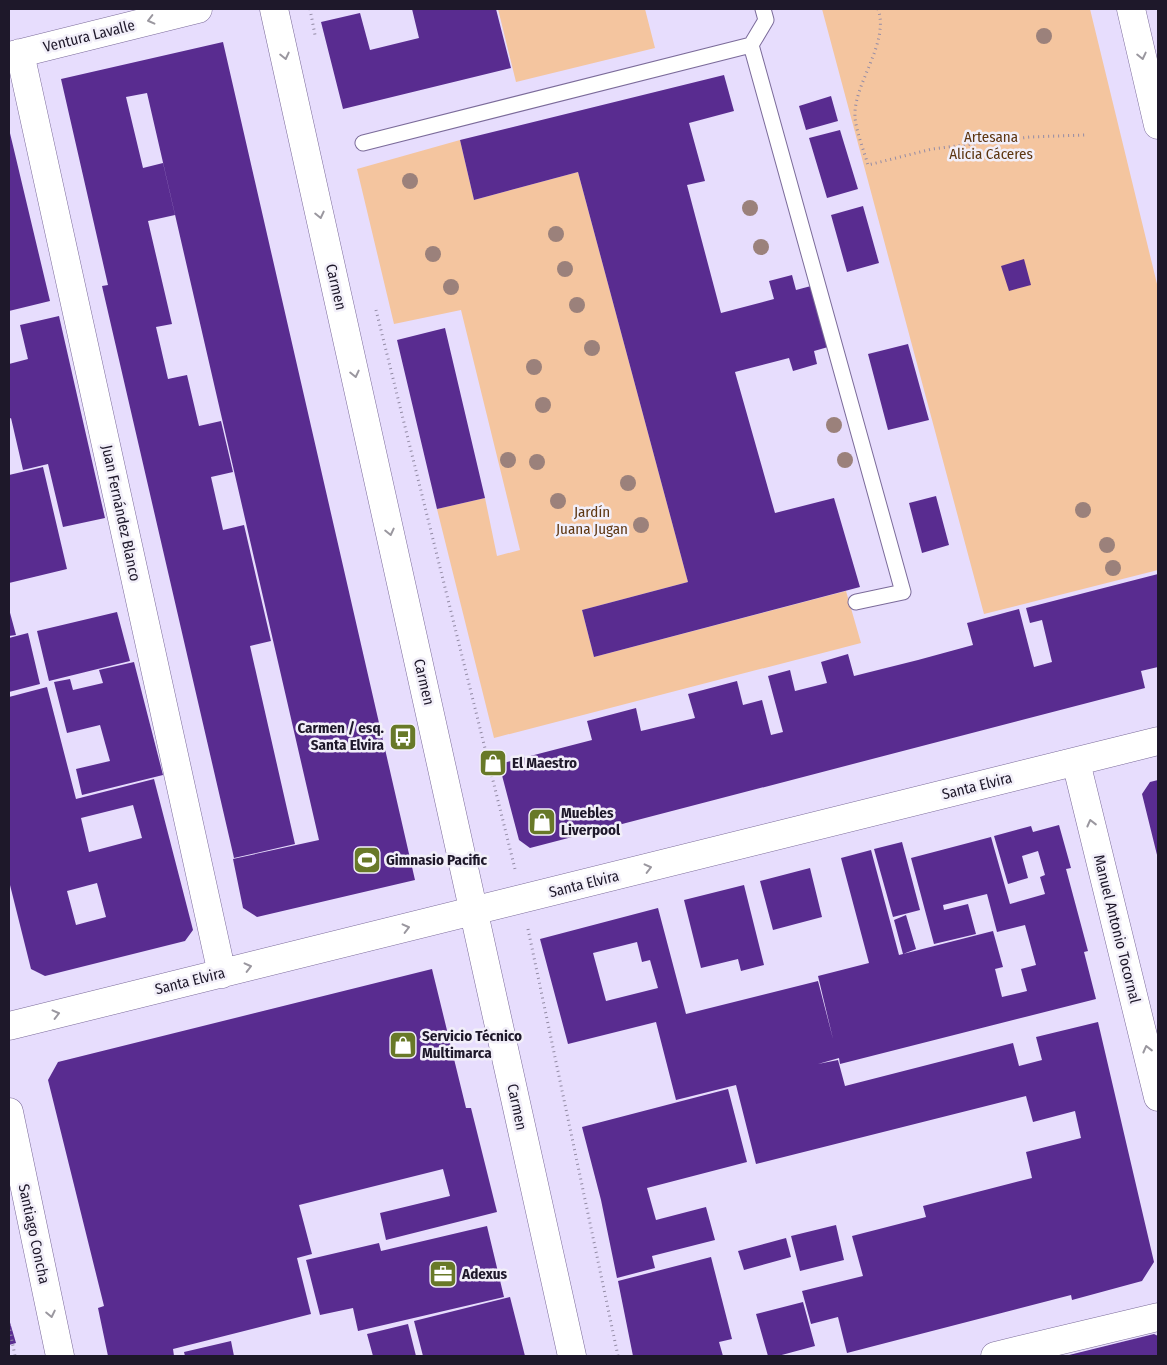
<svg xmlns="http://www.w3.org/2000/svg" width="1167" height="1365" font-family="'Fira Sans Condensed',sans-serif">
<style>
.green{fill:#f4c59f}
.building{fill:#592c90;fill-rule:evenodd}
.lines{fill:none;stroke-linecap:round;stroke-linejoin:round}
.service-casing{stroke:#7b6b9a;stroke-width:17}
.minor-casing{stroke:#7b6b9a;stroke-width:29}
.secondary-casing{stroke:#7b6b9a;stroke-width:29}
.path{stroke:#938ba5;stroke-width:3;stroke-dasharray:1 4;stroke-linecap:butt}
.service{stroke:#fff;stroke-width:15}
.minor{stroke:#fff;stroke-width:28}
.secondary{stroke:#fff;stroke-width:28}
.tree{fill:#9b817b}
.oneway{stroke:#9a979f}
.labels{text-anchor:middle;stroke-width:5;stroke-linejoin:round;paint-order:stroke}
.street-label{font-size:15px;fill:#1e182a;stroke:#f2eff9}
.park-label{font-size:15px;fill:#5d3611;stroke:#f2eff9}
.poi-label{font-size:15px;font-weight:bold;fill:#1e182a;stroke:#f2eff9;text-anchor:start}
</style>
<rect width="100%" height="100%" fill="#e7ddfd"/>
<path class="green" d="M498 9H645L655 48 516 82Z
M822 9H1090L1158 288V570L984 614Z
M460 140 474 200 578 172 688 582 582 610 594 657 846 591 861 643 494 738 437 509 485 498 497 556 520 550 461 310 394 324 357 169Z"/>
<path class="building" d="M412 9H496L511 68 343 109 321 22 360 13 370 50 419 38Z
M223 42 415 880 257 917 243 908 233 859 319 840 147 93 126 97 143 168 163 163 175 215 148 221 172 324 156 327 168 379 187 375 199 426 221 421 233 472 211 477 223 530 244 525 271 641 250 646 295 844 234 858 102 286 108 285 61 79Z
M724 75 734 111 689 123 705 181 687 185 721 313 774 299 769 281 792 275 796 290 811 286 828 347 814 351 817 364 793 371 789 358 735 372 775 513 834 498 860 587 594 657 582 610 688 582 578 172 474 200 460 140Z
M831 96 838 121 806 130 799 106Z
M9 129 50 301 9 311Z
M840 130 858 189 827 198 809 138Z
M863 206 879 263 847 272 831 215Z
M1024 259 1031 285 1009 291 1001 266Z
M59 316 105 518 63 527 48 464 23 470 11 418 9 419V364L28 359 20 325Z
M445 328 485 498 437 509 397 340Z
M908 344 929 420 888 430 868 354Z
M43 467 67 569 9 583V475Z
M936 496 949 545 922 553 909 503Z
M1158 574V667L1141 671 1145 688 530 848 519 840 499 764 592 740 587 721 636 708 641 731 695 718 688 694 737 681 743 705 762 700 771 735 783 732 768 676 790 670 795 691 827 683 821 662 848 654 854 676 918 660 973 645 967 623 1019 609 1034 667 1052 662 1042 620 1030 623 1026 608Z
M9 609 16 635 9 636Z
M117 612 130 661 49 681 37 631Z
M28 633 40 684 9 692V638Z
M134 662 163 775 82 795 76 769 110 761 100 725 67 733 54 682 70 679 73 690 103 683 99 670Z
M47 687 76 799 154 779 193 930 185 941 45 976 31 969 9 881V697ZM133 805 142 838 89 852 81 818ZM97 883 106 917 76 925 67 891Z
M1158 780V859L1142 794 1150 782Z
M1059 825 1071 868 1066 869 1088 951 1084 952 1096 999 840 1064 839 1058 818 1064 838 1060 845 1086 1013 1043 1019 1066 1042 1060 1036 1037 1098 1022 1154 1262 1142 1281 1072 1300 1071 1295 847 1353 838 1317 811 1324 802 1291 863 1276 852 1236 926 1217 923 1206 1032 1178 1026 1152 1081 1138 1075 1111 1033 1122 1026 1096 756 1164 736 1085 676 1100 656 1022 568 1044 540 939 658 908 686 1014 818 981 833 1039 818 976 869 963 841 858 871 850 899 955 993 931 1003 967 995 969 1002 997 1027 991 1021 969 1036 965 1025 925 997 932 987 894 943 905 944 910 968 904 976 934 934 944 911 858 991 837 1010 904 1045 894 1040 877 1045 875 1038 851 1022 856 1028 878 1008 884 994 836 1031 826 1033 832ZM637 942 642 962 650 960 658 988 606 1001 593 953Z
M902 842 920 910 893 917 874 849Z
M810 868 822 917 773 930 760 881Z
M744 885 764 965 741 971 738 959 701 968 684 900Z
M906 915 916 949 903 954 894 920Z
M432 969 466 1108H471L497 1212 386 1240 380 1213 450 1196 443 1169 299 1205 312 1254 297 1258 311 1314 173 1349 174 1356H108L98 1308 104 1306 48 1080 58 1062Z
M728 1089 747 1162 647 1188 656 1220 706 1207 715 1240 652 1256 655 1268 617 1278 601 1200 582 1127Z
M836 1225 844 1260 800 1271 791 1236Z
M487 1226 504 1297 358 1331 353 1308 320 1315 306 1260 379 1243 381 1251Z
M786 1238 791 1257 744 1270 738 1251Z
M711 1257 732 1339 719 1342 723 1356H633L618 1281Z
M510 1297 525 1356H423L414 1321Z
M803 1302 815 1346 778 1356H768L756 1314Z
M9 1319 16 1343 9 1345Z
M408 1324 416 1356H373L367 1334Z
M1154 1334 1158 1336V1356H1065Z
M231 1341 234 1356H185L184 1352Z"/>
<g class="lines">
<g class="service-casing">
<path id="service" d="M751 45 903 592 856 602
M363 143 751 45 766 20 763 9"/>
</g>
<g class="minor-casing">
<path id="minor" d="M1131 9 1158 125
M20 53 222 974
M9 56 198 9
M1076 762 1158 1097
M9 1026 1158 741
M9 1112 60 1356
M995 1356 1158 1317"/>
</g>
<g class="secondary-casing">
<path id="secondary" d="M274 9 572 1356"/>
</g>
<path class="path" d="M310 9 315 35
M878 9C890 43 853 84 855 117 856 131 864 151 868 165L932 149 1030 137 1085 135
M376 310 515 869
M528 929 618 1356
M9 1325 15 1356"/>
<use href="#service" class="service"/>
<use href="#minor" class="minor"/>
<use href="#secondary" class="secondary"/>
</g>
<g class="tree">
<circle cx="1044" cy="36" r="8"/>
<circle cx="410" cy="181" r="8"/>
<circle cx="750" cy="208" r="8"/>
<circle cx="556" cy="234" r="8"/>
<circle cx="761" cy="247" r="8"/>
<circle cx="433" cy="254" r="8"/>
<circle cx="565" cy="269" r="8"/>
<circle cx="451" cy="287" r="8"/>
<circle cx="577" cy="305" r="8"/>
<circle cx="592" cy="348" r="8"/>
<circle cx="534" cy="367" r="8"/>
<circle cx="543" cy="405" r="8"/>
<circle cx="834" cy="425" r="8"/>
<circle cx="508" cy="460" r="8"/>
<circle cx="845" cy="460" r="8"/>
<circle cx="537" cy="462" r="8"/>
<circle cx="628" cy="483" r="8"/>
<circle cx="558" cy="501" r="8"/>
<circle cx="1083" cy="510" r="8"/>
<circle cx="641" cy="525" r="8"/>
<circle cx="1107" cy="545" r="8"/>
<circle cx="1113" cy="568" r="8"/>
</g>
<defs><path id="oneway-chevron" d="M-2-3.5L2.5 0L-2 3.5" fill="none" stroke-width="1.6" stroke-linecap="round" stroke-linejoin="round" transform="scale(1.25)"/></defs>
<g class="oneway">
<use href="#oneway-chevron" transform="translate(151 20) rotate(166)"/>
<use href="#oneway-chevron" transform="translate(285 56) rotate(77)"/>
<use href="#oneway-chevron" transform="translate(1142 56) rotate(77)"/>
<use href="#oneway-chevron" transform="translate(320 215) rotate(77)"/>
<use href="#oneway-chevron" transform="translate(355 374) rotate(77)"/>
<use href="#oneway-chevron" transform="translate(390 532) rotate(77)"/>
<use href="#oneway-chevron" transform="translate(1091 823) rotate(-104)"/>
<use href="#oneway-chevron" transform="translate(648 868) rotate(-14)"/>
<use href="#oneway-chevron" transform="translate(406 928) rotate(-14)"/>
<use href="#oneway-chevron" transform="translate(248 967) rotate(-14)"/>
<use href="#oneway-chevron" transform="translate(56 1014) rotate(-14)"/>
<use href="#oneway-chevron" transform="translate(1147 1049) rotate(-104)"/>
<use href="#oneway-chevron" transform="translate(51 1314) rotate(78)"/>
</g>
<defs>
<g id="bus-square" transform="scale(1.4375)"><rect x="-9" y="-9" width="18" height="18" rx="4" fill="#687928" stroke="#f2eff9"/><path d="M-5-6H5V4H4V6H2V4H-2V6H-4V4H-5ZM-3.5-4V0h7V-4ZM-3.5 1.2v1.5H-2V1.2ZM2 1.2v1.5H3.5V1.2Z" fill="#fff"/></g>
<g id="shop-square" transform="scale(1.4375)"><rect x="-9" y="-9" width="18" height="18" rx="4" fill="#687928" stroke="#f2eff9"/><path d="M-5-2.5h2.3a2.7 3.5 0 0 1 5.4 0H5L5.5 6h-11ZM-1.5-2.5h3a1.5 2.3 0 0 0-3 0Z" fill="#fff"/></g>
<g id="stadium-square" transform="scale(1.4375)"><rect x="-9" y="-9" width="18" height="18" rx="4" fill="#687928" stroke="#f2eff9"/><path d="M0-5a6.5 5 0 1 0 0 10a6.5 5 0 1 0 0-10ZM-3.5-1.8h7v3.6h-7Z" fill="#fff"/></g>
<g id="office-square" transform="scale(1.4375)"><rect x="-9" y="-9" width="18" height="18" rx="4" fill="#687928" stroke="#f2eff9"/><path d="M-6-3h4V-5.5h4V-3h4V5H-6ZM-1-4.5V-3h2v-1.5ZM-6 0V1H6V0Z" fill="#fff"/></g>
</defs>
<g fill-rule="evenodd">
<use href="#bus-square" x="403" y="737"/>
<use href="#shop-square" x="493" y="763"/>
<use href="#shop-square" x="542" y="822"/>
<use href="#stadium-square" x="367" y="860"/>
<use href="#shop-square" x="403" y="1045"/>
<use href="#office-square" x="443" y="1274"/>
</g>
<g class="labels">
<g class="street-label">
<text transform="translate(89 36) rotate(-14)" y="5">Ventura Lavalle</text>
<text transform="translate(336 287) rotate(77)" y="5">Carmen</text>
<text transform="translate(121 513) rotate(78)" y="5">Juan Fernández Blanco</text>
<text transform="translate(424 682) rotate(77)" y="5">Carmen</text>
<text transform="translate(977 786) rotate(-14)" y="5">Santa Elvira</text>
<text transform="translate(584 884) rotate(-14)" y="5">Santa Elvira</text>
<text transform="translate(1117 929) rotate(76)" y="5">Manuel Antonio Tocornal</text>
<text transform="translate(190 981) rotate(-14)" y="5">Santa Elvira</text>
<text transform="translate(517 1107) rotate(78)" y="5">Carmen</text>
<text transform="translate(34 1234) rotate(78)" y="5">Santiago Concha</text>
</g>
<g class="park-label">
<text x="991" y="142">Artesana<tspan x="991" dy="17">Alicia Cáceres</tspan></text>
<text x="592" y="517">Jardín<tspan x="592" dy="17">Juana Jugan</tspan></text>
</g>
<g class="poi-label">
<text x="384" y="733" text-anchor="end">Carmen / esq.<tspan x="384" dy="17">Santa Elvira</tspan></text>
<text x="512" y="768">El Maestro</text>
<text x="561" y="818">Muebles<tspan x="561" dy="17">Liverpool</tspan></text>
<text x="386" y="865">Gimnasio Pacific</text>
<text x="422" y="1041">Servicio Técnico<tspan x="422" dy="17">Multimarca</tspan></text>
<text x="462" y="1279">Adexus</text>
</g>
</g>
<rect width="1167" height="1365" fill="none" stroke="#1e182a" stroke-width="20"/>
</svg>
